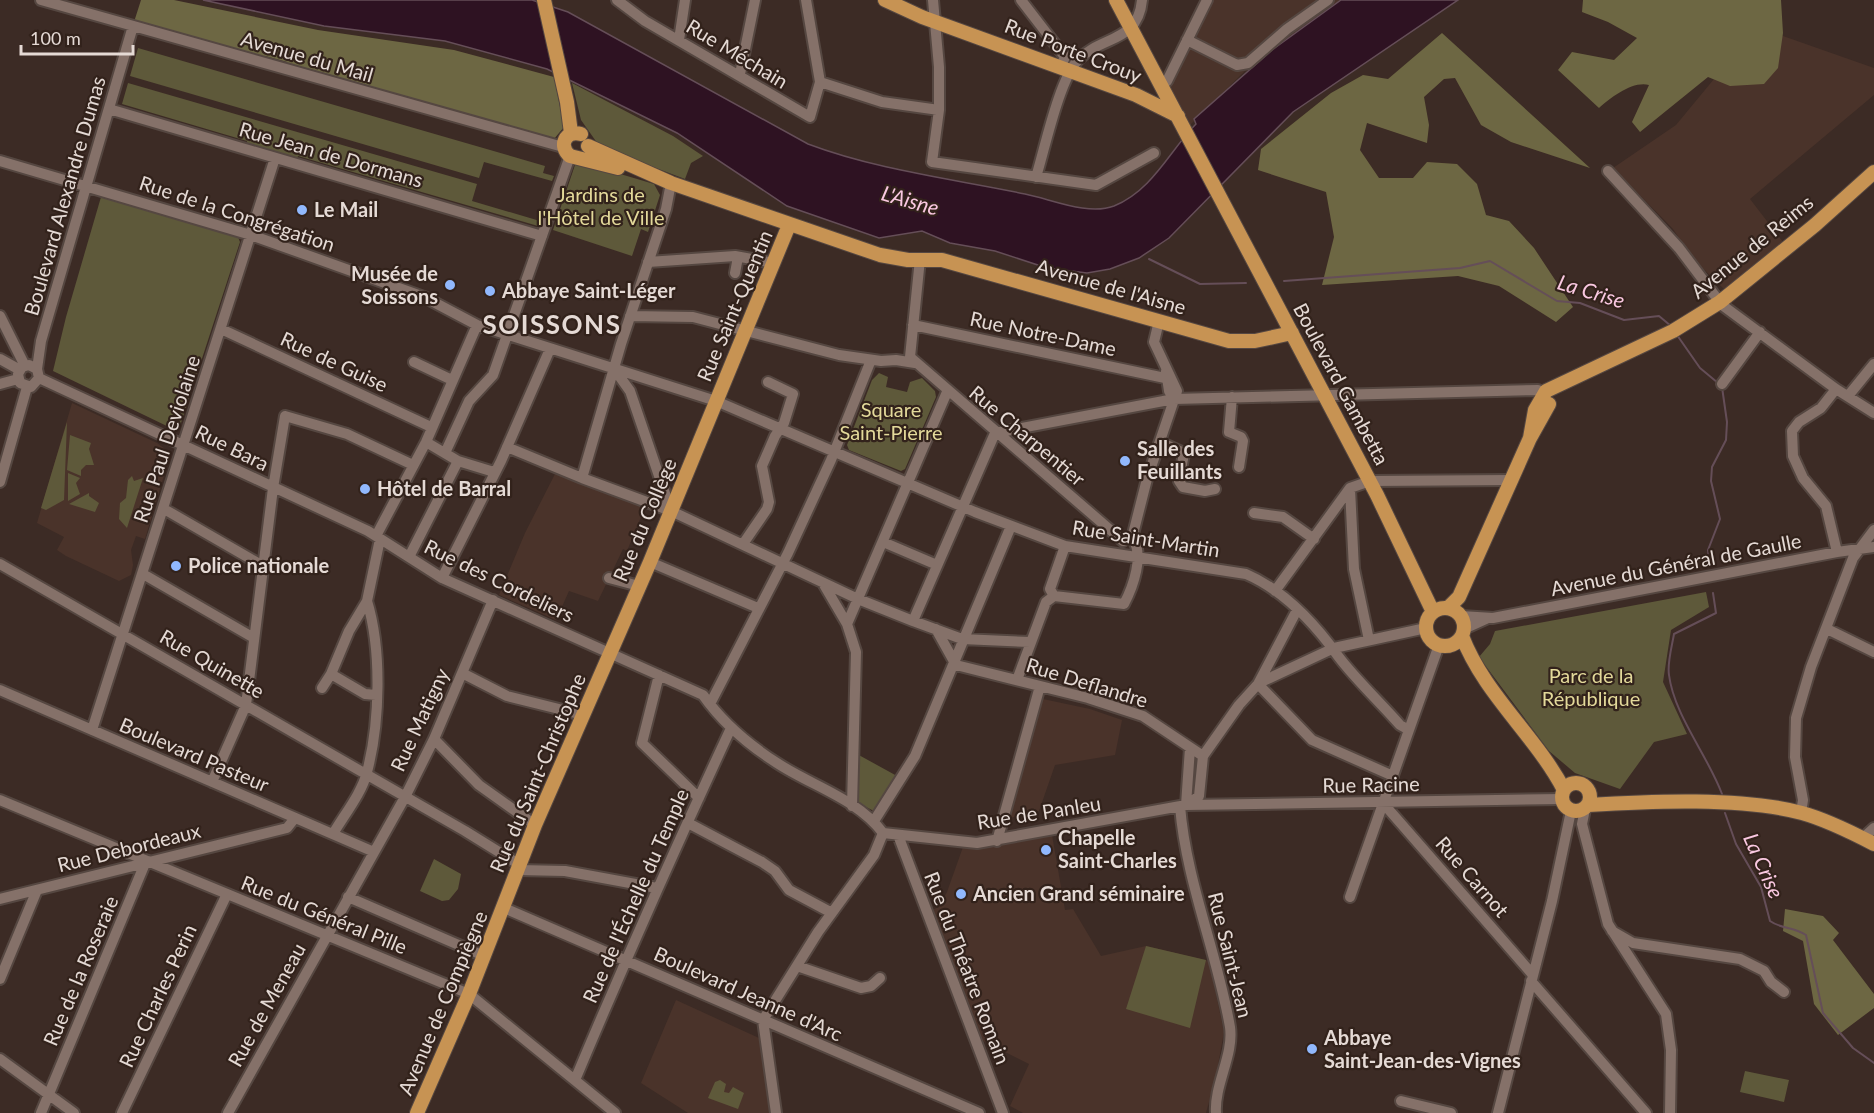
<svg xmlns="http://www.w3.org/2000/svg" width="1874" height="1113" font-family="Lato,sans-serif">
<style>
.built{fill:#4a332a}
.green{fill:#5e593a}
.forest{fill:#6d6743}
.water{fill:#2e1222;stroke:#654e58;stroke-width:1.5}
.lines{fill:none;stroke-linecap:round;stroke-linejoin:round}
.stream{stroke:#654e58;stroke-width:2}
.minor-casing{stroke:#554741;stroke-width:14}
.major-casing{stroke:#554741;stroke-width:16}
.minor{stroke:#857169;stroke-width:10}
.major{stroke:#c79353;stroke-width:14}
.poi-dot{fill:#91b8fd;stroke:#32221b;stroke-width:2}
.labels{text-anchor:middle;stroke-width:4.5;stroke-linejoin:round;paint-order:stroke}
.street-label{font-size:20px;fill:#e5dad5;stroke:#32221b}
.park-label{font-size:20px;fill:#e3d99a;stroke:#32221b}
.poi-label{font-size:20px;font-weight:bold;fill:#e5dad5;stroke:#32221b;text-anchor:start}
.water-label{font-size:21px;font-style:italic;fill:#fac8e1;stroke:#32221b}
.district-label{font-size:26px;font-weight:bold;letter-spacing:1.5px;fill:#e5dad5;stroke:#32221b}
</style>
<rect width="100%" height="100%" fill="#3c2b25"/>
<path class="built" d="M1207 0H1347L1248 68 1187 128 1167 86Z
M1757 27 1874 68V95L1750 199 1783 242 1724 289 1693 259 1673 229 1613 168 1676 125Z
M72 403 157 443 165 449 169 459 145 539 136 536 131 550 133 565 131 575 119 581 66 556 57 550 64 537 37 523Z
M555 474 645 507 627 551 623 549 598 601 569 591 556 620 499 595 525 533Z
M1043 699 1090 709 1122 720 1115 755 1055 765 1039 811 1010 818Z
M1052 835 1065 910 1073 909 1101 956 1146 946 1209 961 1224 1032 1216 1076 1206 1113H1023L1010 1106 1029 1064 983 1041 932 910 939 907 947 892 963 847 978 849Z
M676 1000 759 1038 770 1113H688L641 1083Z"/>
<path class="green" d="M138 48 545 166 543 173 554 176 552 181 484 162 479 178 130 76Z
M128 83 477 184 472 201 540 221 538 226 298 156 296 161 246 146 247 141 122 104Z
M572 83 673 136 703 156 691 163 685 179 600 147 581 120Z
M580 162 654 184 660 195 648 232 641 229 632 256 553 230 575 165Z
M101 197 238 237 240 242 180 426 173 429 53 371 66 317Z
M879 373 888 377 886 387 907 392 910 382 922 378 935 391 936 397 905 469 901 471 849 450 847 445 872 380Z
M67 422 64 500 46 510 41 508Z
M70 435 91 443 89 449 94 465H86L81 470V476L67 470Z
M68 473 80 478 76 483 80 494 68 501Z
M132 476 134 481 143 478 127 528 119 519 120 503 126 498 128 480Z
M89 493V496L99 503 95 512 69 504Z
M1706 592 1709 607 1671 630 1663 682 1687 734 1654 742 1620 789 1575 773 1549 751 1479 657 1490 644 1495 631Z
M857 754 897 776 876 812 856 802Z
M434 859 461 874 458 889 449 900 442 901 420 891Z
M1146 946 1206 960 1190 1028 1126 1009Z
M1745 1071 1789 1080 1784 1102 1740 1092Z
M720 1080 726 1084 724 1092 729 1093 733 1087 744 1093 738 1109 708 1098 715 1082Z"/>
<path class="forest" d="M141 0H174L318 30 454 50 554 77 564 127 554 139 286 66 287 62 265 56 263 60 184 35 183 37 134 22Z
M1583 0H1781L1783 33 1778 68 1764 84 1730 86 1708 77 1640 132 1632 122 1649 85C1632 81 1612 97 1599 108L1558 70 1572 52 1614 60 1637 38 1608 22 1582 12Z
M1442 33 1590 168 1511 142 1481 125 1455 78 1444 79 1424 97 1429 125 1427 143 1367 123 1360 150 1379 178H1413L1427 162 1457 164 1477 184 1486 215 1509 221 1534 248 1573 307 1556 322 1499 286 1458 276 1322 285 1334 237 1326 192 1258 170 1261 149 1331 93 1363 75 1388 79Z
M1785 909 1823 916 1839 933 1833 940 1874 994V1008L1838 1035 1814 1004 1803 941 1783 931Z"/>
<path class="water" d="M203 0H532L568 12 808 144C877 170 953 179 1025 194 1051 199 1088 216 1114 206 1153 190 1170 150 1196 124L1194 119 1272 50 1341 0H1458L1293 112 1169 238 1139 258 1110 269 1087 273 1047 268 995 251 950 243 922 231 879 238 787 206 677 133 547 69 445 41 324 26Z"/>
<g class="lines">
<path class="stream" d="M1149 259 1200 284 1246 283
M1284 281 1460 268 1490 261 1557 301 1580 303 1624 320 1659 316 1671 326
M1677 335 1700 368 1718 383
M1709 560 1708 550 1720 519 1711 481 1712 467 1726 440 1727 422 1722 387
M1713 593 1716 613 1674 634C1672 646 1667 663 1669 675 1674 715 1708 756 1722 794
M1725 813 1736 844 1761 887 1770 921C1781 929 1794 927 1806 935L1823 1013 1853 1048 1874 1063"/>
<g class="minor-casing">
<path id="minor" d="M41 0 563 147
M617 0 645 21 810 117 820 82 806 0
M933 0 939 67V110L932 162 1096 185 1154 153
M1021 0 1065 57 1061 66
M679 40 685 0
M1187 40 1237 65 1248 63 1287 29 1328 0
M740 74 755 0
M820 82 882 102 939 110
M1162 85 1167 81 1207 0
M109 109 542 236
M0 161 251 235 424 297 477 325 716 401 975 512 1065 546 1246 574C1283 590 1315 624 1338 656 1356 680 1380 702 1400 725L1409 730
M1608 171 1679 248 1722 305 1836 389 1874 413
M1036 177C1045 148 1059 80 1078 60 1102 35 1138 43 1142 0
M920 259 910 357 1123 541
M648 262 735 256 774 263
M735 273 738 257
M0 316 25 366
M630 316 693 317 839 355 881 361 896 360 915 363
M913 325 1165 378
M221 329 431 427
M0 359 20 370
M414 362 452 380
M37 369 29 365 22 367 18 374 20 383 31 387 39 378 37 369 41 341 133 26
M615 370 630 391 671 511
M1166 371 1169 391 1174 399
M39 378 368 531 442 578 703 695C722 722 749 745 777 763 812 786 858 799 883 833L977 843 1186 805 1562 799
M0 384 18 379
M1722 384 1760 332
M1836 389 1821 408 1799 422 1792 431 1793 456 1803 478 1826 506 1837 552
M1848 396 1874 364
M1232 397 1229 432 1241 437 1243 441 1239 467
M995 433 1174 399 1538 390 1544 393
M426 442 458 461 494 472
M1160 442 1184 453 1179 481 1183 487 1205 491 1215 489
M507 447 582 478 671 511 858 599 913 621 962 639 1030 642
M445 453 469 401 493 375 570 156
M582 478 621 344 666 209 671 183
M0 482 27 387
M1350 489 1354 569 1369 640
M164 509 263 566
M1254 513 1283 517 1314 539
M376 536 426 442 477 325
M1132 538 1147 479 1177 391 1154 342 1159 321
M883 542 937 565
M743 544 767 509 769 502 762 466 775 436 784 423 793 394 768 382
M409 557 458 461
M650 562 758 608
M0 564 465 831 520 865
M143 574 254 638
M442 578 501 461 550 349
M609 578 639 586
M823 583 847 624 856 652 852 806
M1275 591 1350 488 1370 481 1511 480
M1054 596 1124 604C1133 587 1145 554 1132 538
M1054 596 1050 589 1065 546
M1461 616 1493 618 1837 552 1874 547
M913 621 995 433
M847 624 947 392
M936 629 956 665 1088 698 1143 716 1203 756
M1464 629 1486 619
M1827 629 1874 652
M462 673 507 696 583 715
M331 674 365 694 376 695
M659 675 642 743 699 798
M1017 680 1046 602 1054 596
M1259 683 1334 648 1426 628
M1258 684 1312 740 1393 776
M322 688 331 674 349 631 367 601 380 539
M0 690 374 852
M710 704 788 553 831 460 871 360
M92 730 275 158
M434 739 479 785 535 825
M212 782 246 705 273 488 285 416 347 434 413 465
M0 800 469 994 615 1113
M1383 803 1533 975
M1186 805 1199 796 1203 756 1239 705 1258 684 1297 610
M1186 805 1190 748
M1180 806C1186 881 1217 952 1230 1027 1234 1055 1214 1085 1216 1113
M1585 809 1582 824 1608 924 1666 1014 1671 1050 1670 1113
M1801 813 1803 800 1795 757 1796 718 1811 667 1853 558 1874 530
M874 821 915 756 1011 526
M688 823 762 862 775 871 789 890 832 913
M333 834C344 815 362 793 367 772 380 723 382 650 367 601
M898 835 1003 1113
M1863 838 1874 828
M997 841 1040 686
M518 870 565 871 657 888
M348 897 484 956
M1350 897 1439 645
M0 899 287 828 295 818
M504 908 979 1113
M1612 931 1633 943 1740 959 1764 971 1771 982 1784 992
M797 966 861 988 871 986 880 978
M0 979 37 890
M1531 981 1646 1113
M0 1059 74 1113
M575 1080C625 961 677 844 731 728
M1401 1101 1451 1113
M41 1113 146 861
M122 1113 227 894
M228 1113 405 797 434 739 493 600
M776 1113 763 1020 818 932 874 855 883 833
M1498 1113 1552 901 1571 811"/>
</g>
<g class="major-casing">
<path id="major" d="M544 0 567 102 571 133
M885 0 922 17 1136 95 1178 116
M1116 0 1377 495 1433 612
M581 134C565 130 558 146 570 156L618 168
M588 146 671 183 880 255 908 260H942L1229 341H1255L1292 333
M1530 438 1535 410 1546 391 1673 331 1720 302 1815 225 1874 172
M1426 627a19 19 0 1 1 38 0a19 19 0 1 1-38 0Z
M1448 608 1459 597 1530 438 1549 404
M1462 636C1484 694 1536 736 1564 790
M1562 797a14 14 0 1 1 28 0a14 14 0 1 1-28 0Z
M1588 805C1651 801 1742 797 1802 813 1827 820 1851 832 1874 844
M417 1113 469 994 535 825 650 562 789 225"/>
</g>
<use href="#minor" class="minor"/>
<use href="#major" class="major"/>
</g>
<g class="poi-dot">
<circle cx="302" cy="210" r="6"/>
<circle cx="450" cy="285" r="6"/>
<circle cx="490" cy="291" r="6"/>
<circle cx="1125" cy="461" r="6"/>
<circle cx="365" cy="489" r="6"/>
<circle cx="176" cy="566" r="6"/>
<circle cx="1046" cy="850" r="6"/>
<circle cx="961" cy="894" r="6"/>
<circle cx="1312" cy="1049" r="6"/>
</g>
<g class="labels">
<g class="street-label">
<text transform="translate(1073 51) rotate(21)" y="7">Rue Porte Crouy</text>
<text transform="translate(737 54) rotate(31)" y="7">Rue Méchain</text>
<text transform="translate(307 57) rotate(16)" y="7">Avenue du Mail</text>
<text transform="translate(331 155) rotate(16)" y="7">Rue Jean de Dormans</text>
<text transform="translate(65 196) rotate(-74)" y="7">Boulevard Alexandre Dumas</text>
<text transform="translate(237 214) rotate(18)" y="7">Rue de la Congrégation</text>
<text transform="translate(1752 247) rotate(-39)" y="7">Avenue de Reims</text>
<text transform="translate(1111 287) rotate(16)" y="7">Avenue de l'Aisne</text>
<text transform="translate(735 306) rotate(-67)" y="7">Rue Saint-Quentin</text>
<text transform="translate(1043 334) rotate(12)" y="7">Rue Notre-Dame</text>
<text transform="translate(334 362) rotate(25)" y="7">Rue de Guise</text>
<text transform="translate(1341 384) rotate(62)" y="7">Boulevard Gambetta</text>
<text transform="translate(1027 436) rotate(40)" y="7">Rue Charpentier</text>
<text transform="translate(167 439) rotate(-72)" y="7">Rue Paul Deviolaine</text>
<text transform="translate(232 448) rotate(26)" y="7">Rue Bara</text>
<text transform="translate(645 520) rotate(-67)" y="7">Rue du Collège</text>
<text transform="translate(1146 539) rotate(9)" y="7">Rue Saint-Martin</text>
<text transform="translate(1676 565) rotate(-11)" y="7">Avenue du Général de Gaulle</text>
<text transform="translate(499 581) rotate(26)" y="7">Rue des Cordeliers</text>
<text transform="translate(212 664) rotate(30)" y="7">Rue Quinette</text>
<text transform="translate(1087 683) rotate(17)" y="7">Rue Deflandre</text>
<text transform="translate(420 720) rotate(-65)" y="7">Rue Matigny</text>
<text transform="translate(194 755) rotate(23)" y="7">Boulevard Pasteur</text>
<text transform="translate(538 773) rotate(-67)" y="7">Rue du Saint-Christophe</text>
<text transform="translate(1371 785) rotate(-1)" y="7">Rue Racine</text>
<text transform="translate(1039 813) rotate(-9)" y="7">Rue de Panleu</text>
<text transform="translate(129 848) rotate(-14)" y="7">Rue Debordeaux</text>
<text transform="translate(1472 877) rotate(49)" y="7">Rue Carnot</text>
<text transform="translate(636 896) rotate(-66)" y="7">Rue de l'Échelle du Temple</text>
<text transform="translate(324 915) rotate(22)" y="7">Rue du Général Pille</text>
<text transform="translate(1230 955) rotate(76)" y="7">Rue Saint-Jean</text>
<text transform="translate(967 968) rotate(69)" y="7">Rue du Théatre Romain</text>
<text transform="translate(81 971) rotate(-67)" y="7">Rue de la Roseraie</text>
<text transform="translate(748 994) rotate(24)" y="7">Boulevard Jeanne d'Arc</text>
<text transform="translate(158 996) rotate(-65)" y="7">Rue Charles Perin</text>
<text transform="translate(443 1003) rotate(-67)" y="7">Avenue de Compiègne</text>
<text transform="translate(267 1005) rotate(-61)" y="7">Rue de Meneau</text>
</g>
<g class="park-label">
<text x="601" y="202">Jardins de<tspan x="601" dy="23">l'Hôtel de Ville</tspan></text>
<text x="891" y="417">Square<tspan x="891" dy="23">Saint-Pierre</tspan></text>
<text x="1591" y="683">Parc de la<tspan x="1591" dy="23">République</tspan></text>
</g>
<g class="poi-label">
<text x="314" y="217">Le Mail</text>
<text x="438" y="281" text-anchor="end">Musée de<tspan x="438" dy="23">Soissons</tspan></text>
<text x="502" y="298">Abbaye Saint-Léger</text>
<text x="1137" y="456">Salle des<tspan x="1137" dy="23">Feuillants</tspan></text>
<text x="377" y="496">Hôtel de Barral</text>
<text x="188" y="573">Police nationale</text>
<text x="1058" y="845">Chapelle<tspan x="1058" dy="23">Saint-Charles</tspan></text>
<text x="973" y="901">Ancien Grand séminaire</text>
<text x="1324" y="1045">Abbaye<tspan x="1324" dy="23">Saint-Jean-des-Vignes</tspan></text>
</g>
<g class="water-label">
<text transform="translate(910 201) rotate(16)" y="7">L'Aisne</text>
<text transform="translate(1591 292) rotate(17)" y="7">La Crise</text>
<text transform="translate(1763 866) rotate(66)" y="7">La Crise</text>
</g>
<g class="district-label">
<text x="552" y="334">SOISSONS</text>
</g>
</g>
<path d="M21 45v9h112v-9" fill="none" stroke="#e5dad5" stroke-width="3"/>
<text x="30" y="45" font-size="18" fill="#e5dad5" stroke="#32221b" stroke-width="4.5" paint-order="stroke">100 m</text>
</svg>
